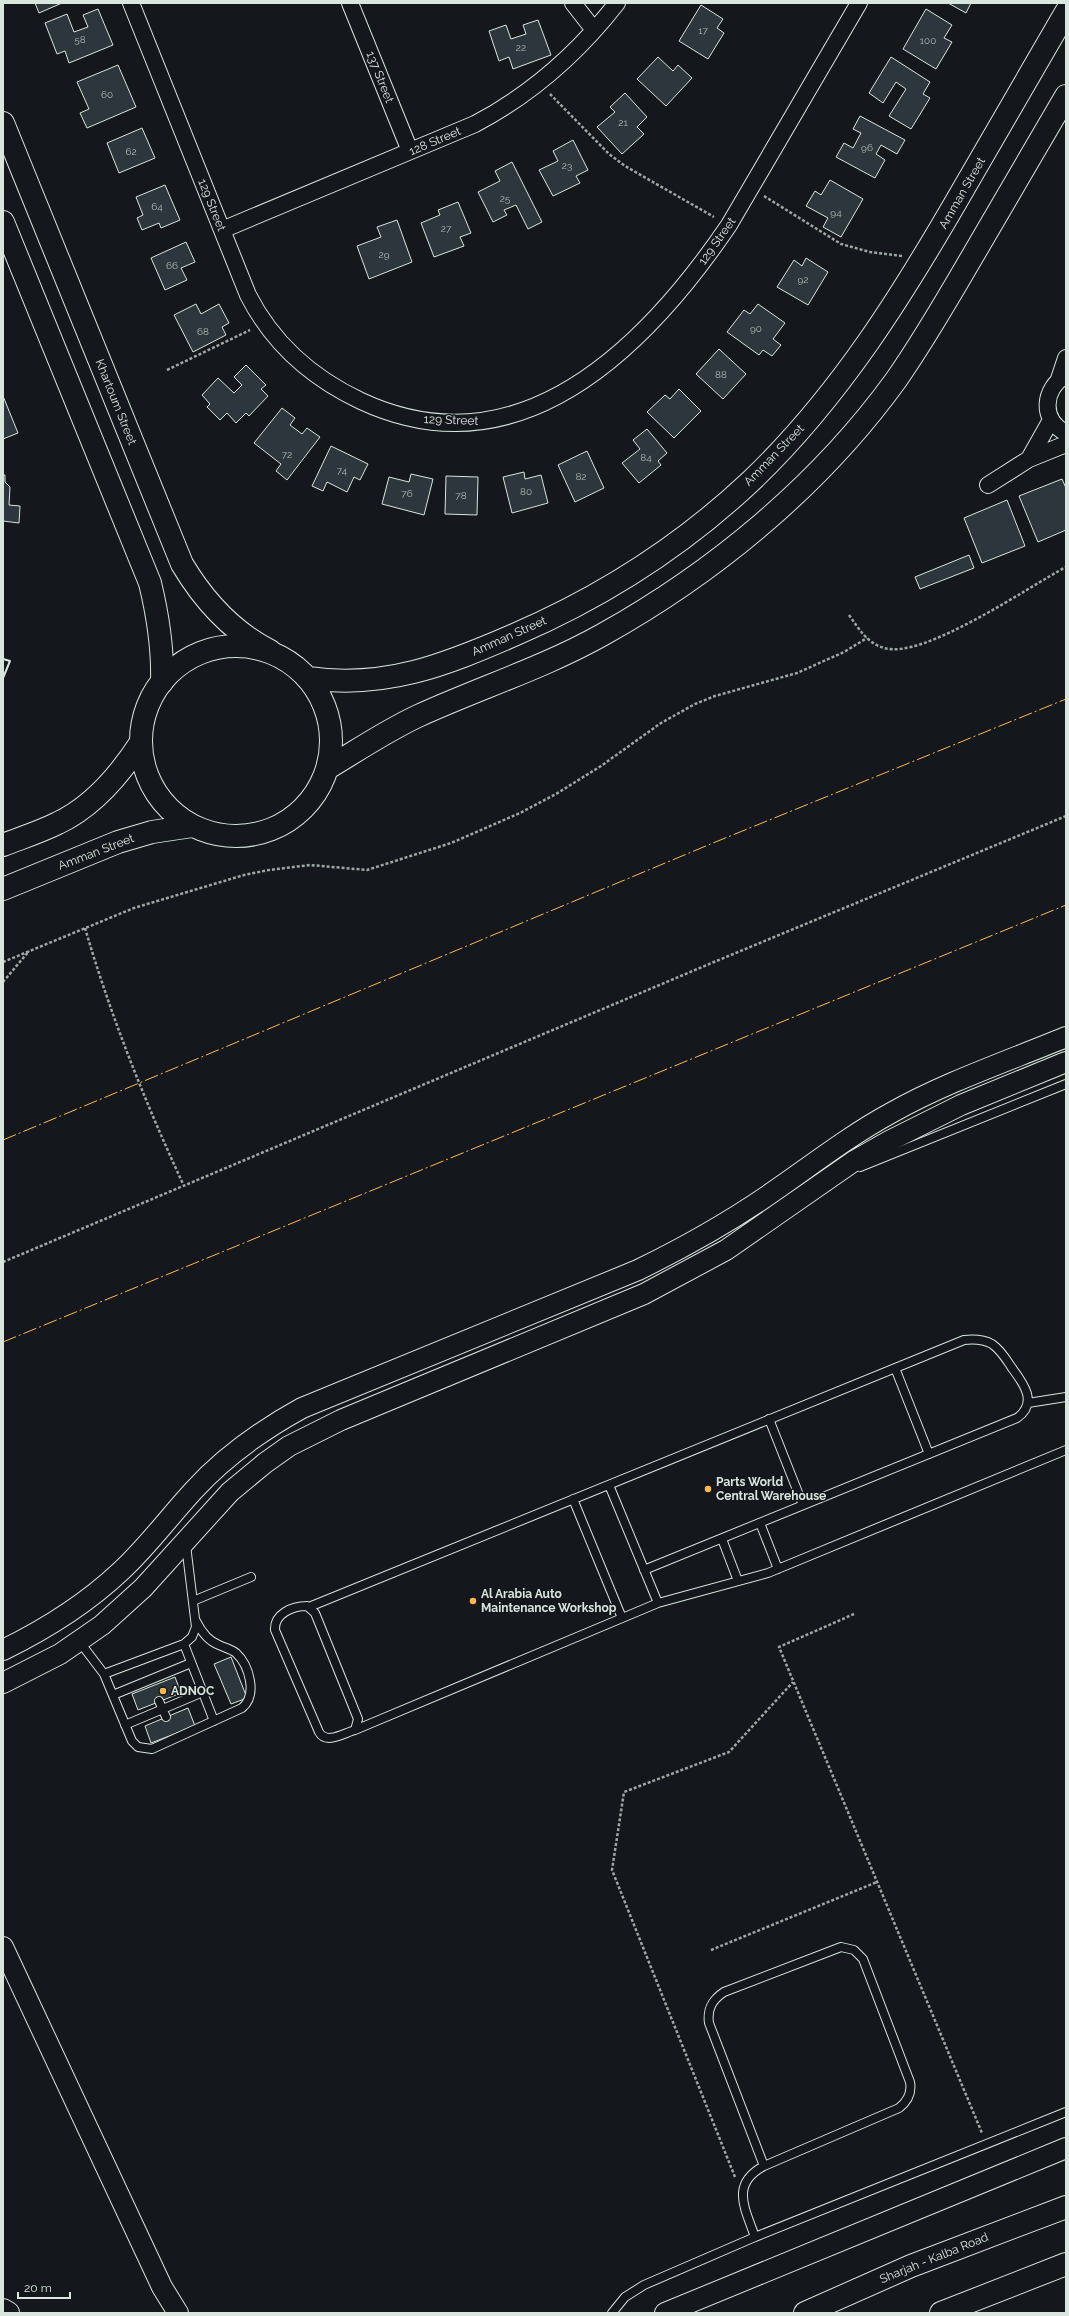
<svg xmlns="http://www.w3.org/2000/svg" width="1069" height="2316" font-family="Raleway,sans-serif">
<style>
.building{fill:#2c363c;stroke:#d8e6dc}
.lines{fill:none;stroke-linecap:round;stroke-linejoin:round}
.service-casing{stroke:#d8e6dc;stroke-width:10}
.minor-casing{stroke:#d8e6dc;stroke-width:18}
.tertiary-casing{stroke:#d8e6dc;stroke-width:22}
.secondary-casing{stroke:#d8e6dc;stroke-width:24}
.primary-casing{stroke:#d8e6dc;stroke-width:24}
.motorway-casing{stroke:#d8e6dc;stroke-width:24}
.path{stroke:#9da8a2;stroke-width:2.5;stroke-dasharray:3 2;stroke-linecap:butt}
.service{stroke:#14181c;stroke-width:8}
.minor{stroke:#14181c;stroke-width:16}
.tertiary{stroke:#14181c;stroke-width:20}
.secondary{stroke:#14181c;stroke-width:22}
.primary{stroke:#14181c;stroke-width:22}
.motorway{stroke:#14181c;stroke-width:22}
.wall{stroke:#d8e6dc;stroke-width:2}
.power{stroke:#ffb74d;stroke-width:1;stroke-dasharray:14 3 2 3;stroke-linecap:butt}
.poi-dot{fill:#ffb74d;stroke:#14181c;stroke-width:1.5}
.labels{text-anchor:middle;stroke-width:3;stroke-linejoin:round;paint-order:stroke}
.number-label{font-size:10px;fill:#adbab4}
.street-label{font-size:12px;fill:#d8e6dc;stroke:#14181c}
.poi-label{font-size:12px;font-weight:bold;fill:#d8e6dc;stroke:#14181c;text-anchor:start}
</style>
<rect width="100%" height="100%" fill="#14181c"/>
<path class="building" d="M35 3H62L39 13Z
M948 3H971L966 13Z
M701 5 723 19 717 28 724 33 708 59 679 41Z
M98 9 113 45 69 63 65 51 57 54 45 23 67 14 74 32 88 27 83 15Z
M926 9 952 25 944 38 952 42 936 69 903 49Z
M538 20 551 55 513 69 509 57 499 61 489 31 506 25 511 39 526 34 523 25Z
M658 57 673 71 678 65 692 78 666 106 637 79Z
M891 57 930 82 923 94 930 98 911 129 889 116 906 89 896 82 883 103 869 93Z
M118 65 136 107 87 128 80 113 89 109 77 82Z
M625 93 647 117 637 127 644 134 622 154 597 127 615 112 610 107Z
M860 116 905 140 897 154 881 145 876 154 885 160 875 178 836 157 844 143 853 148 861 133 853 129Z
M142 128 155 158 119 173 107 143Z
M573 140 588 170 576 176 580 183 553 196 539 170 558 161 553 151Z
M512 162 542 222 528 229 516 205 504 210 507 215 493 222 478 192 500 181 495 171Z
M830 180 863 199 841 237 823 227 828 218 806 206 815 191 821 195Z
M165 185 180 220 161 228 159 223 142 230 137 218 143 215 136 197Z
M458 202 471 233 460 237 464 246 434 257 421 223 440 215 438 210Z
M397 220 412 262 369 279 357 246 381 237 377 227Z
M186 242 195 262 181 268 187 280 165 290 151 258Z
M806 258 828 272 808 305 777 287 794 260 802 266Z
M196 304 201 314 219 304 229 323 222 327 226 335 193 352 174 315Z
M758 304 785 323 773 339 781 345 772 356 763 350 759 355 727 332 744 310 750 314Z
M719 349 746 374 723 399 696 374Z
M246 365 266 385 261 389 268 396 249 416 246 413 236 423 227 413 220 420 207 407 210 404 202 395 218 378 234 393 242 385 234 377Z
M679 389 701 411 674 438 647 412 665 395 670 399Z
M3 396 18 433 3 439Z
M282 408 295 418 290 425 302 434 307 428 320 437 287 480 276 471 281 464 254 443Z
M647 429 667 453 658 461 661 465 639 483 622 463 640 449 633 440Z
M331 446 368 464 360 480 354 477 347 492 327 482 323 491 312 486Z
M587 451 604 488 575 502 558 465Z
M524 472 525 479 541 475 548 503 512 513 503 477Z
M411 474 433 479 424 515 382 504 389 477 409 482Z
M3 475H5V482L10 487 9 505 20 506 19 523 3 521Z
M446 476 478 477 477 515 445 514Z
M1062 479 1066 488V530L1038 542 1019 496Z
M1007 500 1025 546 982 563 964 518Z
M969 555 974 568 920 589 915 577Z
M231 1657 247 1698 231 1704 214 1664Z
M175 1677 181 1693 138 1710 132 1694Z
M188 1708 195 1726 151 1743 145 1726Z"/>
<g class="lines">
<g class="service-casing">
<path id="service" d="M860 1167 1066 1084
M895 1368 929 1454
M1028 1403 1066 1397
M769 1419 803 1505
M609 1485 658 1603
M573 1499 622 1618
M760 1523 778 1569
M722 1539 738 1581
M193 1601 251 1577
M307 1606 315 1613 358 1719 355 1730C344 1733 326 1745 319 1732L275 1630C274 1614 292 1606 307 1606Z
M309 1607 964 1340C974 1339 983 1339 992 1344 1001 1350 1006 1359 1012 1368 1024 1384 1038 1403 1017 1418L644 1570
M79 1641 104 1674 132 1741 138 1747 152 1749 242 1708C258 1695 249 1665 236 1653 231 1649 225 1648 219 1645 208 1641 201 1631 196 1621
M184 1644 214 1721
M104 1674 184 1644 192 1637 196 1627 186 1545
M113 1695 191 1663
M159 1701 166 1717
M125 1725 203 1692
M355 1730 658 1603 768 1573 1066 1450
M755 2237C745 2208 730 2184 764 2166L899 2108C908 2101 912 2093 910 2082L863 1959 854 1950 841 1947 724 1992C712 2000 707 2009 709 2023L764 2166
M612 2313 625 2297 644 2285 755 2237 1066 2112"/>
</g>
<g class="minor-casing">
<path id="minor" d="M131 3 248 295C273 344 312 378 361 401 520 475 646 347 729 225L859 3
M350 3 410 151
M573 3 594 30
M222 230 475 124C530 95 578 53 617 3
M1066 375C1043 389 1040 420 1066 433
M1059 379 1066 358
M1029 459 1051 420
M988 485 1029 459 1066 444"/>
</g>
<g class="tertiary-casing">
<path id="tertiary" d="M3 1650C46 1629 86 1604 121 1571 148 1546 169 1517 194 1490 225 1456 262 1430 302 1408L638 1270C683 1248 726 1224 767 1196 808 1168 847 1137 891 1113 946 1082 1008 1061 1066 1037
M3 1683 60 1654 102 1625 143 1588 230 1492 265 1463 289 1446 341 1420 644 1294 726 1250 854 1161 889 1141 961 1105 1066 1062
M3 1947 162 2287 178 2313
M665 2313 1066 2148"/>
</g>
<g class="secondary-casing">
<path id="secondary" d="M3 123 182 564C204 601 231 631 270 651
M3 222 150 583C158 616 163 648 162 682"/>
</g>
<g class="primary-casing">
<path id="primary" d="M141 741a95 95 0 1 1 190 0a95 95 0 1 1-190 0Z
M308 678C385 689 445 665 514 635 600 598 682 546 751 481 840 396 903 294 964 188 998 130 1032 71 1066 12
M328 768C358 750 386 731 418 716 479 688 543 668 602 635 715 572 820 485 896 380 924 340 948 298 972 257 1003 203 1035 150 1066 96
M3 845C21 838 40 832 58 823 92 807 121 773 141 742
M3 889 118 842 152 832 192 826"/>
</g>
<g class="motorway-casing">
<path id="motorway" d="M3 2310 8 2313
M805 2313 911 2266 1066 2207
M941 2313 1066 2264"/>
</g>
<path class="path" d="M550 94 609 154 625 166 714 217
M764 196 841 244 870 252 902 256
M167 370 250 330
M849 615C859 629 867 643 884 648 923 660 1028 587 1066 567
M85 928C111 1017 145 1102 184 1186
M3 962 134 908 244 875 269 870 310 865 367 870 451 843 520 813 556 794 601 766 661 723 695 704 715 696 797 673 844 652 867 638
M3 982 29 951
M3 1262 714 962 1066 816
M854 1614 779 1647 982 2133
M711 1950 877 1882
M735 2177 612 1870 624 1792 729 1752 793 1682"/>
<use href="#service" class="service"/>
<use href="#minor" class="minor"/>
<use href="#tertiary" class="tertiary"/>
<use href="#secondary" class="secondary"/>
<use href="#primary" class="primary"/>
<use href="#motorway" class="motorway"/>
<path class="wall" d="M3 659 10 661 3 678"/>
<path class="power" d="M3 1140 713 843 1066 699
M3 1342 1066 905"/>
</g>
<g class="poi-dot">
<circle cx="708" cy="1489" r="4"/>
<circle cx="473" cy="1601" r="4"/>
<circle cx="163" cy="1691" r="4"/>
</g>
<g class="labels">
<g class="number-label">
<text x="703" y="34">17</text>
<text x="80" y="43">58</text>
<text x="928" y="44">100</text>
<text x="521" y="51">22</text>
<text x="107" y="98">60</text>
<text x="623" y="126">21</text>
<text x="867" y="151">96</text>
<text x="131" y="155">62</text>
<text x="567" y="169">23</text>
<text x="505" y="202">25</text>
<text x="157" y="210">64</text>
<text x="836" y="216">94</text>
<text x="446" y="232">27</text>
<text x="384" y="258">29</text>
<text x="172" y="269">66</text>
<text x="803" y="283">92</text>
<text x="756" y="332">90</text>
<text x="203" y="335">68</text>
<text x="721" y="378">88</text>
<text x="287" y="458">72</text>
<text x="646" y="461">84</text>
<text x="342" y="474">74</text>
<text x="581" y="480">82</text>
<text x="526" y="495">80</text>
<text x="407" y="497">76</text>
<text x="461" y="499">78</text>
</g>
<g class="street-label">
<text transform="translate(380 77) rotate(68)" y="4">137 Street</text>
<text transform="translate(435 141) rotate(-23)" y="4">128 Street</text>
<text transform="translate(962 193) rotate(-60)" y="4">Amman Street</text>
<text transform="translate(212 205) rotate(68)" y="4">129 Street</text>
<text transform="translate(717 241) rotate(-55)" y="4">129 Street</text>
<text transform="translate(116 402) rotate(68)" y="4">Khartoum Street</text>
<text transform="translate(451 420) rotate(2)" y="4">129 Street</text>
<text transform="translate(774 455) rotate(-46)" y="4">Amman Street</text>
<text transform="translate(509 636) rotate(-24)" y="4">Amman Street</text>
<text transform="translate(96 852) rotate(-21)" y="4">Amman Street</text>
<text transform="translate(934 2258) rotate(-22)" y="4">Sharjah - Kalba Road</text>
</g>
<g class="poi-label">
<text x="716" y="1486">Parts World<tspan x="716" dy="14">Central Warehouse</tspan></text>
<text x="481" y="1598">Al Arabia Auto<tspan x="481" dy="14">Maintenance Workshop</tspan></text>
<text x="171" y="1695">ADNOC</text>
</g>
</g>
<rect width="1069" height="2316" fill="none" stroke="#d8e6dc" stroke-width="8"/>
<path d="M18 2292v6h52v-6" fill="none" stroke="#d8e6dc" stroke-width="2"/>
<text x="24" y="2292" font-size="12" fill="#d8e6dc" stroke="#14181c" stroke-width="3" paint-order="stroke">20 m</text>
</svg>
